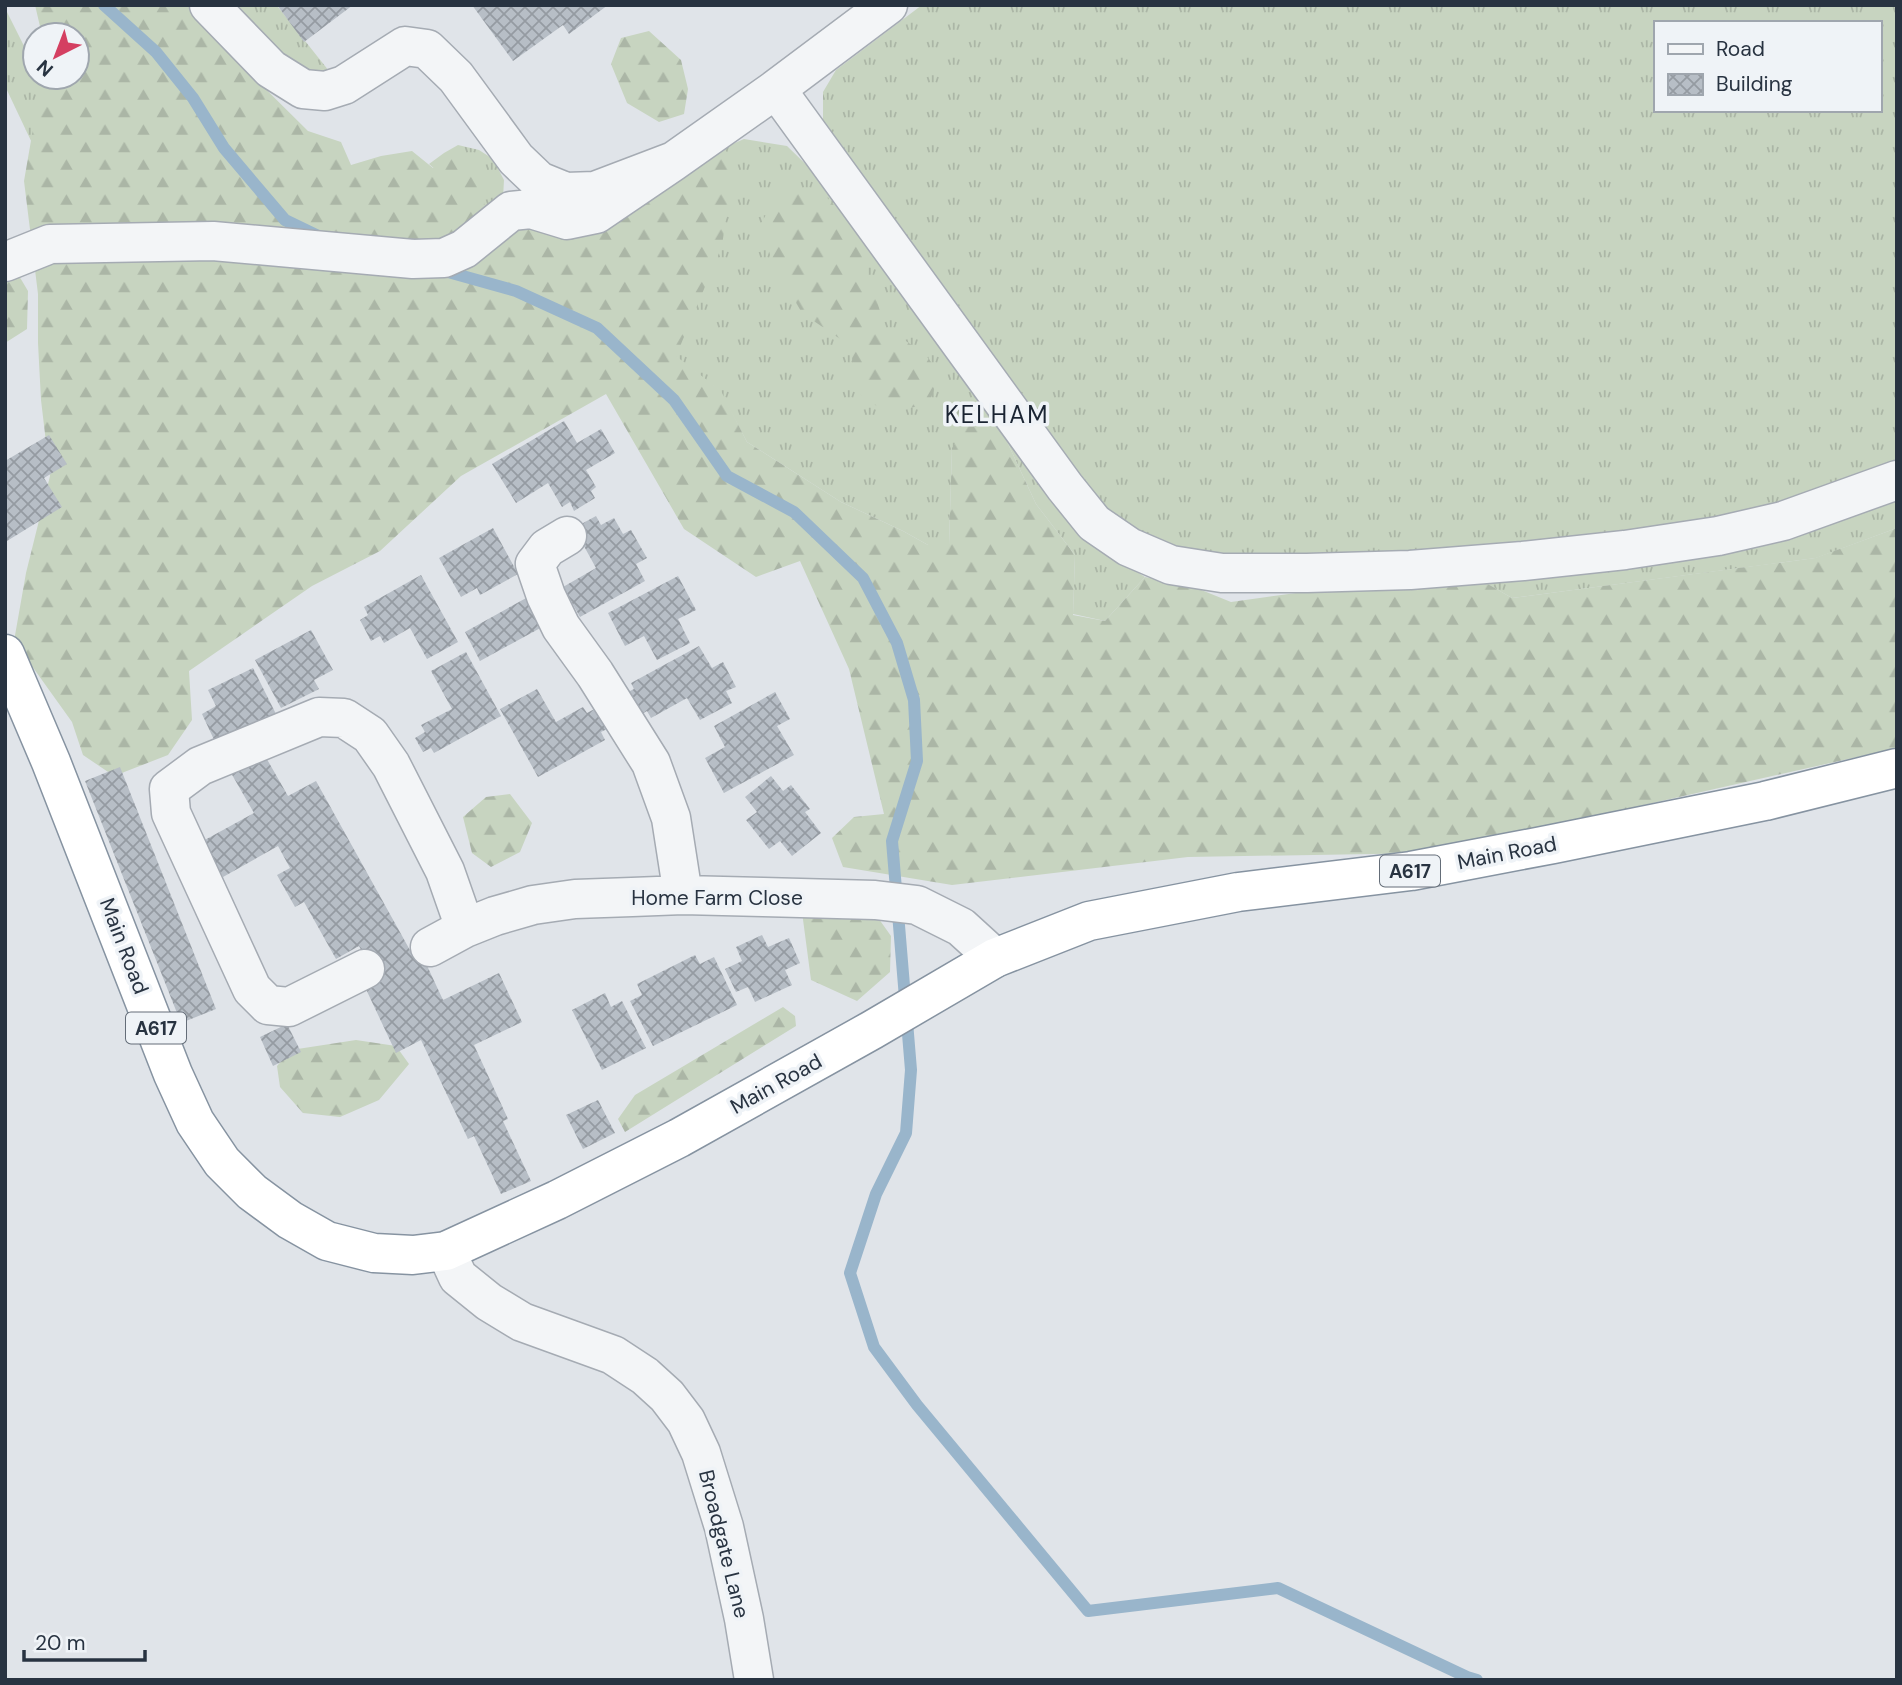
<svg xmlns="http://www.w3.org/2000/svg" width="1902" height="1685" font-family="'DM Sans',sans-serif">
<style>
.grass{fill:url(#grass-tufts);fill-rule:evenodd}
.forest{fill:url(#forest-firs)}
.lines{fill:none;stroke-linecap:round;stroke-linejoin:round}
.stream{stroke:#99b5cb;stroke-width:12}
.building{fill:url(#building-cross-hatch)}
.minor-casing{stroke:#a5abb3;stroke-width:41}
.highway-casing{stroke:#8693a1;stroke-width:41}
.minor{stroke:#f3f5f7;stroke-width:38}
.highway{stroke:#fff;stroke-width:38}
.labels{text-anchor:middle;stroke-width:7;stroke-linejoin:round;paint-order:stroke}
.shield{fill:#eff3f7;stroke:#646d78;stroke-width:2}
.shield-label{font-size:19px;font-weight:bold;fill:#283341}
.street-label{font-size:21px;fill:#283341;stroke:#eff3f7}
.quarter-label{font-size:24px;letter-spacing:2px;fill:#1a2432;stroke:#eff3f7}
</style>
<defs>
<pattern id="grass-tufts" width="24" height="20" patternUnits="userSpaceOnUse" patternTransform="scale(1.75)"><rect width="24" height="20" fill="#c7d4c0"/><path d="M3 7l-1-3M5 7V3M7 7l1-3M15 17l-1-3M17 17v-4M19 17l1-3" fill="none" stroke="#abb6a6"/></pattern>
<pattern id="forest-firs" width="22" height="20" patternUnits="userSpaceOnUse" patternTransform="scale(1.75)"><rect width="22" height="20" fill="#c7d4c0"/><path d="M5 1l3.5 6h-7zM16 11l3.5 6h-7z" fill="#abb6a6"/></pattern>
<pattern id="building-cross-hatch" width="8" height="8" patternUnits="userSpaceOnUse" patternTransform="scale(1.75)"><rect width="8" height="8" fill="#b7bec6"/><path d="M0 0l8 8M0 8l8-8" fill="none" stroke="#959ba2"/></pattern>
</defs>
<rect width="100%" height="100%" fill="#e0e4e9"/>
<path class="grass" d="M230 5 278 7 329 71 326 74H298Z
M922 5H1897V464L1780 504 1706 523 1408 557 1208 555 1170 548 1107 515 823 122V92L836 70ZM1655 23H1879V110H1655Z
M5 12H7L35 68V77H39L107 216 69 221 5 86Z
M744 139 787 146 821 179 1093 543 1145 577 1105 621 1073 614 1075 555 1036 504 1003 433 952 448 949 545H928L903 531 841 502 747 442 720 391 675 356 693 312 723 148Z
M458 145 479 150 493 159 504 180 503 198 486 214 429 164 444 153Z
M1897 497V528L1816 558 1512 598 1484 582Z"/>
<path class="forest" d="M35 5H189L206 30 308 131 341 142 351 165 381 156 412 151 433 168 457 155 479 173 488 224 712 139 734 158 722 246 676 356 721 391 747 442 841 502 903 531 928 545H949L952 448 972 420 1003 433 1036 504 1075 555 1073 615 1105 621 1145 577 1189 585 1231 602 1296 593 1474 576 1512 598 1815 558 1897 528V748L1431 853 1188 857 952 885 843 867 832 838 854 817 884 814 849 669 800 561 756 577 684 529 606 394 461 476 380 551 312 586 189 671 192 720 168 755 114 776 83 755 72 722 14 641 26 573 50 476 41 400 38 343V294L24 181 42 77H77V35H42Z
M649 31 681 60 688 89 684 114 659 122 627 103 611 64 621 38Z
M821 191 844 216 859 244 885 327 925 354 940 374 929 403 888 414 861 395 849 345 802 313 771 259 762 222 778 192Z
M9 259 28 291 27 329 5 343V260Z
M510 794 532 823 520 852 491 867 472 853 463 817 486 797Z
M859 891 891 936 890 972 857 1001 811 980 802 912Z
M783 1007 795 1016 796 1026 625 1132 618 1119 635 1095Z
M356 1040 396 1046 409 1064 379 1100 340 1117 303 1113 280 1087 277 1066 291 1050Z"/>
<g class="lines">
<path class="stream" d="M104 5 156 52 193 98 224 148 285 220 318 236
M441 270 516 291 597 328 674 400 727 476 794 512 863 578 897 643 914 700 917 761 892 841 911 1070 906 1133 876 1194 850 1273 874 1347 917 1405 1088 1611 1278 1588 1467 1677 1477 1680"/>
</g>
<path class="building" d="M277 5H353L304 42Z
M472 5H608L569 34 563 25 513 61Z
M564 421 577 443 601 429 615 453 586 470 596 487 591 491 595 498 574 511 570 502 562 507 548 483 516 503 492 464Z
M49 435 67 464 44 478 62 507 7 541 5 538V461Z
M596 516 601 525 614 518 623 534 631 530 647 558 636 564 645 581 580 617 563 587 596 568 574 528Z
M493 528 518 574 480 595 477 588 461 597 439 558Z
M421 575 458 642 427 659 410 628 384 643 380 636 371 641 360 620 368 615 364 607Z
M678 576 696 610 678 619 690 643 657 660 644 636 625 646 608 613Z
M528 597 544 626 480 661 465 632Z
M311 630 333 670 314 680 319 689 281 708 255 660Z
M699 646 712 668 723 662 736 687 726 691 732 703 700 720 687 698 651 718 647 711 637 717 624 694 634 689 631 683Z
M466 652 501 716 434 753 431 748 423 752 415 738 425 732 421 725 452 709 431 671Z
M253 668 276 714 216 744 202 714 216 706 208 690Z
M537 689 556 722 583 707 587 713 600 706 611 727 601 732 605 740 538 777 500 709Z
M775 692 790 719 777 726 794 755 724 793 705 758 725 747 714 726Z
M264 754 288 796 316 781 416 961 423 957 443 1000 499 973 522 1022 474 1045 508 1119 503 1121 531 1181 501 1194 474 1136 468 1139 421 1040 396 1053 364 985 377 979 359 946 336 959 304 902 295 907 277 875 290 868 278 846 223 877 203 841 254 813 231 773Z
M120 767 216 1009 181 1023 85 781Z
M771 776 783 791 791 785 810 809 805 812 821 833 792 856 780 841 769 849 746 820 757 812 745 797Z
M762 935 768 947 789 938 800 963 785 970 792 985 755 1002 748 987 736 992 725 969 742 961 736 947Z
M695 955 700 964 714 957 737 1005 653 1046 630 1001 642 995 637 984Z
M605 993 611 1007 622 1001 646 1048 602 1070 572 1010Z
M287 1024 301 1052 273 1066 260 1037Z
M598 1100 615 1133 583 1149 566 1115Z"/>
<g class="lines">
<g class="minor-casing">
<path id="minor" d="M776 89 888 5
M674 161 776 89 1065 487 1094 523 1129 547 1171 565 1222 573H1307L1410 570 1523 561 1625 550 1718 536 1783 521 1897 480
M5 262 50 244 213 241 413 259 444 258 464 249 511 211 531 209 567 220 596 214 674 161 595 191 566 192 539 181 516 159 456 77 427 49 405 46 344 85 325 91 303 89 271 69 209 5
M567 536 547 548 535 564 546 596 561 627 595 674 651 763 671 818 683 895
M430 947 465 928 495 916 533 905 575 899 632 897 683 895 763 897 875 900 917 905 961 927 995 958
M365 969 289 1007 268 1005 252 989 171 813 169 789 200 766 319 717 344 718 370 735 391 765 445 871 465 928
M446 1251 458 1277 489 1302 522 1322 613 1355 645 1376 667 1396 686 1421 701 1453 724 1527 744 1619 754 1680"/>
</g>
<g class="highway-casing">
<path id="highway" d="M5 654 51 762 173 1074 195 1122 222 1162 252 1192 290 1220 327 1241 374 1253 413 1255 446 1251 557 1200 679 1138 872 1030 995 958 1089 921 1238 892 1411 871 1553 844 1765 801 1897 768"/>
</g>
<use href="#minor" class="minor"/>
<use href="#highway" class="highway"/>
</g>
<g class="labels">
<g class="shield">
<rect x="1380" y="855.5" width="60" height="31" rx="5"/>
<rect x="126" y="1012.5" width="60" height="31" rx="5"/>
</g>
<g class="shield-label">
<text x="1410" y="878">A617</text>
<text x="156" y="1035">A617</text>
</g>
<g class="street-label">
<text transform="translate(1507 853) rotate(-11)" y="7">Main Road</text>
<text x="717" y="905">Home Farm Close</text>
<text transform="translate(124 946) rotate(69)" y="7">Main Road</text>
<text transform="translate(776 1084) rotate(-29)" y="7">Main Road</text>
<text transform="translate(724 1544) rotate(76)" y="7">Broadgate Lane</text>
</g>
<g class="quarter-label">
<text x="997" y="423">KELHAM</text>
</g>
</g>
<rect width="1902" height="1685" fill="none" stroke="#283341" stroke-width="14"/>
<rect x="1654" y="21" width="228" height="91" fill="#eff3f7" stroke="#9fa6ae" stroke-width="2"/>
<rect x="1668" y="44" width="35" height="10" fill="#f3f5f7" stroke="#9fa6ae" stroke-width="2"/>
<text x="1716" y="56" font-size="21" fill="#283341">Road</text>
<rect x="1668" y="74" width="35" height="21" fill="url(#building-cross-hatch)" stroke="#9fa6ae" stroke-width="2"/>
<text x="1716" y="91" font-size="21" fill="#283341">Building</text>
<g transform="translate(56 56) rotate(222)"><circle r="33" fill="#eff3f7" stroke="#9fa6ae" stroke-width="2"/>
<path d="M0-5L12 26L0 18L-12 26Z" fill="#d43f61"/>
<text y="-10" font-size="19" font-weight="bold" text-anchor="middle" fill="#283341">N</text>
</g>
<path d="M24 1650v10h121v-10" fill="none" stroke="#283341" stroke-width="3.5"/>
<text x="35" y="1650" font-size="21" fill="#283341" stroke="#eff3f7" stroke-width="5" paint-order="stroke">20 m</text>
</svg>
